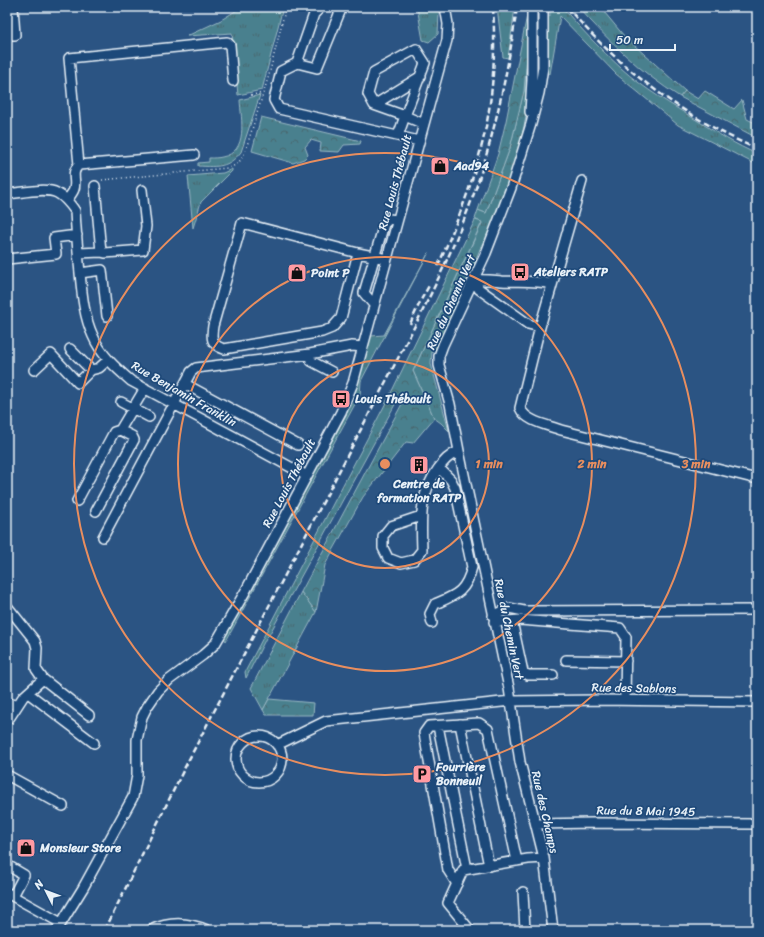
<svg xmlns="http://www.w3.org/2000/svg" width="764" height="937" font-family="Sriracha,sans-serif">
<style>
.grass{fill:url(#grass-tufts);stroke:#99b8c3}
.forest{fill:url(#forest-crowns);stroke:#99b8c3}
.lines{fill:none;stroke-linecap:round;stroke-linejoin:round}
.minor-casing{stroke:#e8f1f8;stroke-width:12}
.path{stroke:#e8f1f8;stroke-width:1.5;stroke-dasharray:1 3;stroke-linecap:butt}
.minor{stroke:#1f4a7a;stroke-width:9}
.rail{stroke:#e8f1f8;stroke-width:2.5;stroke-dasharray:6 3;stroke-linecap:butt}
.ring{fill:none;stroke:#e88e5f;stroke-width:2}
.labels{text-anchor:middle;stroke-width:3.5;stroke-linejoin:round;paint-order:stroke}
.poi-label{font-size:12px;font-weight:bold;fill:#e8f1f8;stroke:#1f4a7a;text-anchor:start}
.street-label{font-size:12px;fill:#e8f1f8;stroke:#1f4a7a}
.centre{fill:#e88e5f;stroke:#1f4a7a;stroke-width:2}
.ring-label{font-size:12px;text-anchor:middle;font-weight:bold;fill:#e88e5f;stroke:#1f4a7a;stroke-width:3.5;stroke-linejoin:round;paint-order:stroke}
</style>
<defs>
<pattern id="grass-tufts" width="24" height="20" patternUnits="userSpaceOnUse"><rect width="24" height="20" fill="#4a808e"/><path d="M3 7l-1-3M5 7V3M7 7l1-3M15 17l-1-3M17 17v-4M19 17l1-3" fill="none" stroke="#48676f"/></pattern>
<pattern id="forest-crowns" width="20" height="18" patternUnits="userSpaceOnUse"><rect width="20" height="18" fill="#4a808e"/><path d="M2 6a3 3 0 1 1 6 0M12 15a3 3 0 1 1 6 0" fill="none" stroke="#48676f"/></pattern>
</defs>
<rect width="100%" height="100%" fill="#2b5483"/>
<filter id="ink" filterUnits="userSpaceOnUse"><feTurbulence type="fractalNoise" baseFrequency=".025" numOctaves="2"/><feDisplacementMap in="SourceGraphic" scale="8" xChannelSelector="R" yChannelSelector="G"/><feConvolveMatrix kernelMatrix="1 2 1 2 8 2 1 2 1" color-interpolation-filters="sRGB"/></filter>
<g filter="url(#ink)">
<path class="grass" d="M242 7H283L262 90 238 95 232 33 187 36 221 20Z
M417 7H438L439 13 438 34 429 42 423 40Z
M497 7H515L508 58 503 57Z
M535 7H540V71L534 96Z
M550 7H562C580 28 600 49 621 68 644 89 672 105 698 121 717 133 736 145 757 154V165L678 125 616 74 560 16 550 74 547 73 548 16H550Z
M578 7H600L624 36 685 91 680 97C641 73 609 41 578 7Z
M528 43 529 103 517 158 485 245 482 244 474 264 476 266 436 349 432 350 431 364 449 431 441 423 434 418 413 371 482 223 475 219 478 210 486 213 510 148 524 91Z
M260 95 241 152C228 168 218 167 198 166V163L209 162V158C214 158 218 158 222 157 249 152 241 119 240 100Z
M232 169V171L201 202 193 228 188 176 223 173Z
M429 252 361 381 360 395 226 641 224 638 352 404 371 336 384 335Z
M390 395 398 399 269 635 266 638 246 678 245 672Z
M301 592 316 612 263 710 251 688Z"/>
<path class="forest" d="M528 10V44L524 91 510 148 486 213 478 210 498 154 506 121Z
M685 91 698 99 705 91 734 109 742 100 747 119 757 124V138L680 97Z
M261 117 361 141 360 144 344 145 339 152 320 151 321 143 311 140 305 147 308 155 304 159 293 163 252 151Z
M475 220 482 222 413 371 434 418 413 443 406 442 363 497 325 565 316 612 301 592 403 402 390 395Z
M269 699 314 703 313 715H266L263 710Z"/>
<g class="lines">
<g class="minor-casing">
<path id="minor" d="M342 7 317 68 297 63 281 71 274 100 279 109 419 141
M543 7V67L539 93 531 124 511 188 486 253 443 345 439 356V365L450 404 459 451 509 688 520 762 544 858 553 930
M7 35H15L13 7
M297 63 314 14 321 7
M374 105 421 76
M530 112 532 80V7
M398 136 405 116 374 105 368 94 374 72 416 49 425 63 405 116 424 124
M79 165 69 58 227 42 230 45 233 81
M582 181 540 327 520 408C526 422 548 425 561 430L757 479
M95 186 101 252 105 253 143 250 146 226 142 190
M7 194C21 193 45 187 57 193 65 197 70 204 75 211 76 232 78 252 80 273 82 294 84 317 93 336 101 355 116 368 131 381L307 476
M67 200C69 197 73 193 74 189 77 180 70 173 79 165L194 155
M79 253 101 252
M358 253 341 318 332 328 322 332 224 349C211 345 211 338 213 326L242 223 358 253 387 259
M7 259 56 254 54 238 77 235
M80 273 102 270 107 316
M474 280 479 289 528 324 540 327
M474 280C484 279 492 280 502 281 519 282 535 280 552 284
M374 305 364 293 384 224 389 219 397 220
M70 349 91 370
M310 354 311 361 332 372
M34 370 51 354 78 383 91 370 99 368 108 360
M185 384 298 445
M121 402 149 417
M77 501 114 432 120 430 145 388
M96 511 134 440 132 436 120 430
M421 516 391 526 383 536V548L388 558 401 563 414 560 422 550C421 519 419 495 438 469 444 461 449 455 459 451
M103 537 191 372 196 368 310 354 352 346 363 347
M7 606 35 641 37 648 36 669 43 679
M493 616 509 608 524 611 757 610
M512 621 523 672 528 675H553
M494 622 520 620 620 628 626 637 625 700
M432 623 430 614 435 604C456 595 466 592 472 567L455 488 451 480 439 468
M566 660 626 661
M28 693 94 743
M7 702 17 706
M7 719 10 717 23 697 43 679 89 715
M460 724 489 866
M438 726 467 869
M236 759a23 23 0 1 1 46 0a23 23 0 1 1-46 0Z
M277 745 326 721 511 701 599 700 757 702
M7 775 63 806
M536 824 593 823 757 824
M7 865 24 875 13 896
M457 884 448 870 424 733 429 726 479 723 488 729 517 861
M523 892 525 930
M7 893 61 923
M57 930 83 888 133 797 137 775V740L142 717 147 707 158 691 169 680 203 655 215 644 245 592 341 412 353 383 447 40 448 24 445 7
M151 930C170 921 188 922 207 930
M470 930 448 903 463 870 528 859 544 858"/>
</g>
<path class="path" d="M251 95 263 93
M102 180 227 168C237 166 241 161 245 152L269 75 286 7"/>
<use href="#minor" class="minor"/>
<path class="rail" d="M567 7C619 68 683 117 757 149
M438 266C454 229 470 191 480 152 493 105 496 56 493 7
M410 324 421 300 430 284
M105 930 184 769 420 316C442 272 463 227 479 179 497 123 509 65 517 7"/>
</g>
</g>
<g class="ring">
<circle cx="385" cy="464" r="104"/>
<circle cx="385" cy="464" r="207"/>
<circle cx="385" cy="464" r="311"/>
</g>
<defs>
<g id="shop-square" transform="scale(1)"><rect x="-9" y="-9" width="18" height="18" rx="4" fill="#ff9aa2" stroke="#1f4a7a"/><path d="M-5-2.5h2.3a2.7 3.5 0 0 1 5.4 0H5L5.5 6h-11ZM-1.5-2.5h3a1.5 2.3 0 0 0-3 0Z" fill="#111"/></g>
<g id="bus-square" transform="scale(1)"><rect x="-9" y="-9" width="18" height="18" rx="4" fill="#ff9aa2" stroke="#1f4a7a"/><path d="M-5-6H5V4H4V6H2V4H-2V6H-4V4H-5ZM-3.5-4V0h7V-4ZM-3.5 1.2v1.5H-2V1.2ZM2 1.2v1.5H3.5V1.2Z" fill="#111"/></g>
<g id="building-square" transform="scale(1)"><rect x="-9" y="-9" width="18" height="18" rx="4" fill="#ff9aa2" stroke="#1f4a7a"/><path d="M-4-6H4V6H1V3H-1V6H-4ZM-2.5-4.3h1.7v1.8h-1.7ZM.8-4.3h1.7v1.8H.8ZM-2.5-1h1.7V.8h-1.7ZM.8-1h1.7V.8H.8Z" fill="#111"/></g>
<g id="parking-square" transform="scale(1)"><rect x="-9" y="-9" width="18" height="18" rx="4" fill="#ff9aa2" stroke="#1f4a7a"/><path d="M-3.5-5.5H1a3.5 3.5 0 0 1 0 7H-1V5.5H-3.5ZM-1-3.4V-.6H.8a1.4 1.4 0 0 0 0-2.8Z" fill="#111"/></g>
</defs>
<g fill-rule="evenodd">
<use href="#shop-square" x="440" y="166"/>
<use href="#bus-square" x="520" y="272"/>
<use href="#shop-square" x="297" y="273"/>
<use href="#bus-square" x="341" y="399"/>
<use href="#building-square" x="419" y="465"/>
<use href="#parking-square" x="422" y="774"/>
<use href="#shop-square" x="26" y="848"/>
</g>
<g class="labels">
<g class="poi-label">
<text x="454" y="170">Aad94</text>
<text x="534" y="276">Ateliers RATP</text>
<text x="311" y="277">Point P</text>
<text x="355" y="403">Louis Thébault</text>
<text x="419" y="488" text-anchor="middle">Centre de<tspan x="419" dy="14">formation RATP</tspan></text>
<text x="436" y="771">Fourrière<tspan x="436" dy="14">Bonneuil</tspan></text>
<text x="40" y="852">Monsieur Store</text>
</g>
<g class="street-label">
<text transform="translate(395 182) rotate(-75)" y="4">Rue Louis Thébault</text>
<text transform="translate(451 302) rotate(-66)" y="4">Rue du Chemin Vert</text>
<text transform="translate(184 394) rotate(30)" y="4">Rue Benjamin Franklin</text>
<text transform="translate(289 483) rotate(-62)" y="4">Rue Louis Thébault</text>
<text transform="translate(509 629) rotate(78)" y="4">Rue du Chemin Vert</text>
<text transform="translate(634 688) rotate(1)" y="4">Rue des Sablons</text>
<text transform="translate(646 811) rotate(1)" y="4">Rue du 8 Mai 1945</text>
<text transform="translate(545 812) rotate(77)" y="4">Rue des Champs</text>
</g>
</g>
<circle cx="385" cy="464" r="6" class="centre"/>
<g class="ring-label">
<text x="489" y="468">1 min</text>
<text x="592" y="468">2 min</text>
<text x="696" y="468">3 min</text>
</g>
<rect width="764" height="937" fill="none" stroke="#1f4a7a" stroke-width="24"/>
<rect x="12" y="12" width="740" height="913" fill="none" stroke="#e8f1f8" stroke-width="1.5" filter="url(#ink)"/>
<g transform="translate(46 891) rotate(312)" stroke="#1f4a7a" stroke-width="3" paint-order="stroke">
<path d="M0-3L7 15L0 10L-7 15Z" fill="#e8f1f8"/>
<text y="-6" font-size="11" font-weight="bold" text-anchor="middle" fill="#e8f1f8">N</text>
</g>
<path d="M610 44v6h65v-6" fill="none" stroke="#e8f1f8" stroke-width="2"/>
<text x="616" y="44" font-size="12" fill="#e8f1f8" stroke="#1f4a7a" stroke-width="3" paint-order="stroke">50 m</text>
</svg>
